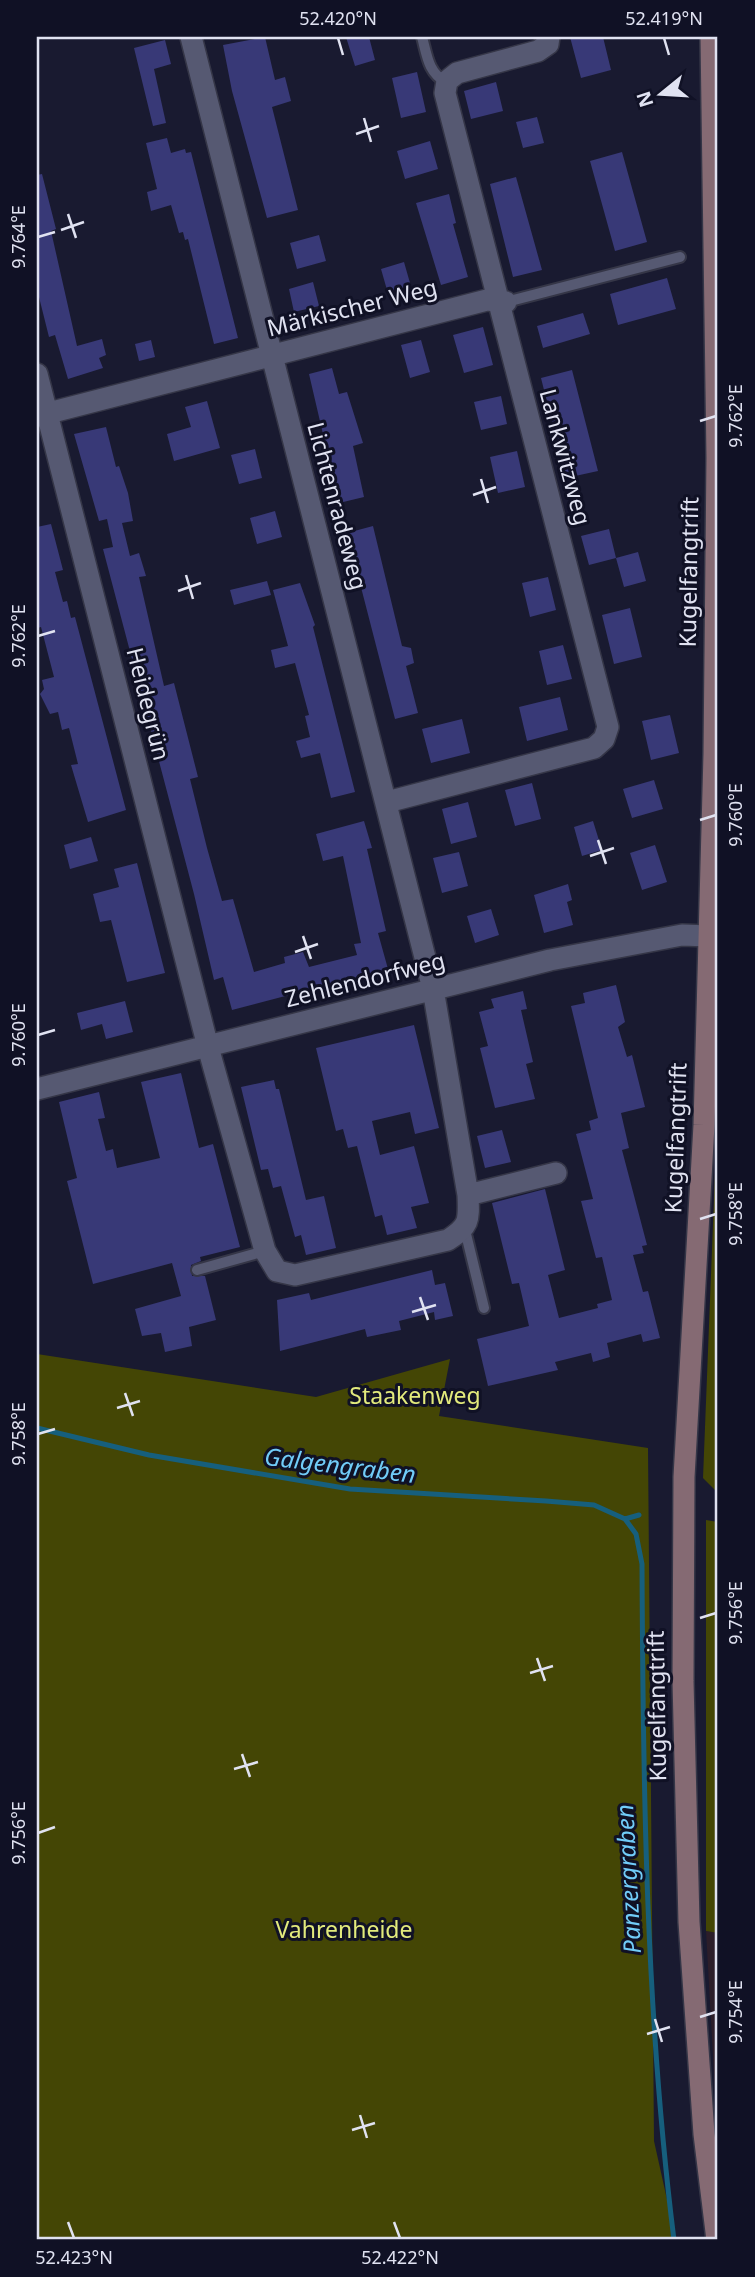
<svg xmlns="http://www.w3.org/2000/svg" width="755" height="2277" font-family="'Noto Sans',sans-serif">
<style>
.industrial{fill:#2c1e2a}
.green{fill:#444605}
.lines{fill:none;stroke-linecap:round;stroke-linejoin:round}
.stream{stroke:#165f7d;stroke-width:5}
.building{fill:#383977}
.lane-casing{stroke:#353647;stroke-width:14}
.street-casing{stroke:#353647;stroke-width:24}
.secondary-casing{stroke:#353647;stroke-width:24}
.lane{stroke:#565972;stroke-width:10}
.street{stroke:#565972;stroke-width:21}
.secondary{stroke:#856a73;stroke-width:21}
.ticks{fill:none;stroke:#e0e2f1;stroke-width:2.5}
.labels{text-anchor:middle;stroke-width:6;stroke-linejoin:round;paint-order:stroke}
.street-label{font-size:23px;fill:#e0e2f1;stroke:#101125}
.park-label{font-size:23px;fill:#e2ea7c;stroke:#101125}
.water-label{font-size:24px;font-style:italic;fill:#71ccf8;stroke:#101125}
.neatline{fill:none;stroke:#e0e2f1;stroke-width:2.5}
.ticks-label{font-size:18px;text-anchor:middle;fill:#e0e2f1}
</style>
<rect width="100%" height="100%" fill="#191a30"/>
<path class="industrial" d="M706 1931 718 1933V2138L717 2128Z"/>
<path class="green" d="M718 1097V1493L703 1478Z
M37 1354 316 1397 450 1359 439 1416 648 1448 654 2141 676 2240H37Z
M706 1520 718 1522V1933L706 1931Z"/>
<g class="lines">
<path class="stream" d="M37 1428 149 1455 350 1489 546 1501 594 1505 625 1519 639 1515
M625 1519 636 1534 642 1564C643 1790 646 2016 674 2240"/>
</g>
<path class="building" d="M265 37 275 80 285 77 291 101 272 107 298 210 267 218 232 91 223 45Z
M346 37H369L375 60 355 66Z
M570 37H603L611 70 581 78Z
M165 40 171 64 154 69 166 123 153 126 134 48Z
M417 72 426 112 401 118 392 78Z
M496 82 503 111 471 119 464 91Z
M537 117 544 143 523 148 516 122Z
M167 138 171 153 185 149 186 153 191 152 238 338 214 344 188 239 185 240 183 232 179 233 171 205 151 211 147 192 157 189 146 143Z
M430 141 438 169 405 179 397 151Z
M622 152 647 242 615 251 590 161Z
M42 174 56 229 51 231 77 346 102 339 106 355 99 358 103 368 68 379 55 335 49 337 37 289V175Z
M516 177 542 270 513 277 490 184Z
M449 194 456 223 453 224 468 277 441 285 416 203Z
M319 235 326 261 297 269 290 243Z
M404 262 412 290 389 297 381 269Z
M667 278 676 309 618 325 610 294Z
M313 282 319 306 294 312 289 289Z
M583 313 590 334 543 348 537 326Z
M483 327 493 365 464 373 453 335Z
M151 340 155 357 139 361 135 344Z
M421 340 430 372 410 378 401 345Z
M332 368 339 394 347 392 363 443 353 446 364 497 339 503 309 374Z
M572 370 598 471 566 478 541 378Z
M501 396 507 424 481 430 474 402Z
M207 401 220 448 174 461 167 434 191 427 185 407Z
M106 427 116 467 119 466 128 493 133 521 122 523 130 556 139 553 146 576 139 577 164 686 174 683 198 777 190 779 207 848 222 901 233 899 254 972 285 963 284 957 303 952 309 967 357 955 354 944 361 943 343 856 323 861 316 834 364 821 372 848 367 849 386 931 378 933 388 969 232 1010 223 977 214 980 194 894 103 549 113 547 107 519 99 521 74 434Z
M255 449 262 478 239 484 231 455Z
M517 451 525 487 498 493 490 457Z
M275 511 282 537 257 544 250 518Z
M51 524 63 570 55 572 63 602 67 601 71 618 75 617 126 810 88 822 71 765 78 764 69 728 62 730 58 712 50 714 40 694 44 689 42 680 54 677 41 627 37 628V527Z
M373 526 402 646 411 648 414 663 406 666 418 713 395 719 347 533Z
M609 529 616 558 589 565 581 536Z
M638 552 646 581 624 587 616 558Z
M548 577 556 610 530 617 522 583Z
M267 581 271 595 234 605 230 590Z
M300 583 315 625 313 627 355 792 331 798 320 753 301 758 296 741 310 737 305 716 309 715 295 663 275 668 271 650 288 646 273 590Z
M630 608 642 657 614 664 602 615Z
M563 645 572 679 547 685 539 651Z
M560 697 568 730 527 741 519 707Z
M670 715 679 753 651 760 642 721Z
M462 719 470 753 431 763 422 729Z
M654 780 663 809 632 818 623 789Z
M532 783 541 819 515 826 505 790Z
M468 802 477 837 451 844 442 809Z
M593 821 602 850 582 856 574 827Z
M91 837 98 861 70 869 64 845Z
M655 845 667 882 642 890 630 853Z
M459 852 468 886 442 893 433 858Z
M137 863 165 973 127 982 111 920 100 922 93 894 119 887 114 869Z
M568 884 572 900 567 902 573 925 544 933 534 895Z
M491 909 499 935 475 943 467 916Z
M616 985 625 1022 618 1027 627 1057 632 1055 645 1107 621 1113 629 1148 622 1150 647 1245 642 1246 644 1253 633 1255 643 1292 648 1291 660 1338 643 1342 641 1334 607 1343 610 1357 593 1362 591 1353 555 1362 558 1370 488 1386 477 1339 529 1326 519 1283 512 1284 492 1203 545 1189 565 1270 548 1275 559 1318 598 1308 597 1304 612 1300 602 1257 596 1258 581 1201 593 1199 576 1134 591 1130 589 1121 598 1118 571 1006 585 1003 583 993Z
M523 991 527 1009 521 1010 533 1062 526 1064 535 1099 495 1108 480 1048 488 1046 479 1012 494 1008 491 999Z
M125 1001 133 1032 106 1039 102 1024 81 1030 77 1013Z
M414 1025 439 1128 415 1134 410 1112 372 1121 380 1155 414 1146 429 1203 411 1207 417 1228 387 1235 382 1215 375 1217 357 1146 348 1148 343 1129 336 1131 316 1048Z
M181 1073 199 1148 213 1144 240 1247 200 1257 201 1261 191 1265 192 1276H205L216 1320 189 1327 192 1346 165 1352 161 1333 142 1336 135 1309 181 1296 172 1263 93 1284 67 1181 77 1178 59 1102 99 1092 105 1118 98 1119 106 1151 113 1149 117 1168 160 1158 141 1082Z
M274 1080 276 1089H279L306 1200 324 1196 336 1248 306 1255 301 1235 295 1237 281 1186 273 1188 268 1169 261 1170 241 1087Z
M502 1130 511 1162 485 1168 477 1136Z
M432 1270 435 1285 445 1283 453 1316 435 1320 434 1312 399 1321 401 1330 367 1337 365 1329 280 1351 277 1300 309 1293 311 1300Z"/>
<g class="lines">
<g class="lane-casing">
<path id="lane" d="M422 37C427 55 428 73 446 82
M506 302 680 257
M465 1230 484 1308
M197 1270 265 1251"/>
</g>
<g class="street-casing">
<path id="street" d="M37 374 208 1047 265 1251 277 1271 295 1275 448 1240C470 1226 469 1220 468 1195L433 989 191 37
M37 416 487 300 506 302
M387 802 594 748 604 739 608 727 445 93 447 81 457 73 538 51 548 44 549 37
M37 1089 550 960 682 935 709 936
M468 1195 556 1173"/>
</g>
<g class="secondary-casing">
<path id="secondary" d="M711 37 717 457 714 754 704 1125 684 1477 683 1681 689 1922 704 2134 717 2240"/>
</g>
<use href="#lane" class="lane"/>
<use href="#street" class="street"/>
<use href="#secondary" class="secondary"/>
</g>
<path class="ticks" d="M338 38 343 55M664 38 669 55M364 118 371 142M356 134 379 126M68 214 76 238M61 230 84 222M38 237 55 232M700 421 716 416M481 479 488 503M473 495 496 487M186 575 193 599M178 591 201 583M38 636 55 631M700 820 716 815M598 840 606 864M590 856 614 848M303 936 311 959M295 952 318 944M38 1035 55 1030M700 1219 716 1214M420 1297 428 1320M412 1312 436 1305M125 1393 133 1416M117 1408 140 1401M38 1434 55 1429M700 1618 716 1613M537 1658 545 1681M530 1673 553 1666M242 1754 250 1777M234 1769 258 1762M38 1833 55 1827M700 2017 716 2012M655 2019 662 2042M647 2034 670 2027M360 2115 367 2138M352 2130 375 2123M68 2222 74 2238M394 2222 400 2238"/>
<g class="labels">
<g class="street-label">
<text transform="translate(352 308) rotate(-14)" y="8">Märkischer Weg</text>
<text transform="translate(565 457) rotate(75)" y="8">Lankwitzweg</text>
<text transform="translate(337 506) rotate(75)" y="8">Lichtenradeweg</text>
<text transform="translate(689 572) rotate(-89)" y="8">Kugelfangtrift</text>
<text transform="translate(148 704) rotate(76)" y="8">Heidegrün</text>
<text transform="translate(365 980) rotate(-14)" y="8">Zehlendorfweg</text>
<text transform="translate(676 1138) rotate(-88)" y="8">Kugelfangtrift</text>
<text transform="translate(657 1706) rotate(-91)" y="8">Kugelfangtrift</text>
</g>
<g class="park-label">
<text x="415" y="1404">Staakenweg</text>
<text x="344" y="1938">Vahrenheide</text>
</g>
<g class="water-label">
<text transform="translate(340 1466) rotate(7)" y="8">Galgengraben</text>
<text transform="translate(629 1879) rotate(-93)" y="8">Panzergraben</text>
</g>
</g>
<rect width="755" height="2277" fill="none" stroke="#101125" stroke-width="77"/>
<g transform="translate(661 94) rotate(252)" stroke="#101125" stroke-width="5" paint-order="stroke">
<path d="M0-5L12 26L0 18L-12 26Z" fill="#e0e2f1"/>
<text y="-10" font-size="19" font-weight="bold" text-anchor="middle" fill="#e0e2f1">N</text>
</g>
<rect x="38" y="38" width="678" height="2200" class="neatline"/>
<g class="ticks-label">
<text x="338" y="25">52.420°N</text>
<text x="664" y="25">52.419°N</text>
<text transform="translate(19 237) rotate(-90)" y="6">9.764°E</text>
<text transform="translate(736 416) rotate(-90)" y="6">9.762°E</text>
<text transform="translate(19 636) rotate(-90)" y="6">9.762°E</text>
<text transform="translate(736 815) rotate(-90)" y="6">9.760°E</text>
<text transform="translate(19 1035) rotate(-90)" y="6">9.760°E</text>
<text transform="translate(736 1214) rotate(-90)" y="6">9.758°E</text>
<text transform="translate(19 1434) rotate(-90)" y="6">9.758°E</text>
<text transform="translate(736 1613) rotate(-90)" y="6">9.756°E</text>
<text transform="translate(19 1833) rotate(-90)" y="6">9.756°E</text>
<text transform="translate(736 2012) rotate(-90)" y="6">9.754°E</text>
<text x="74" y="2264">52.423°N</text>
<text x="400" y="2264">52.422°N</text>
</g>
</svg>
